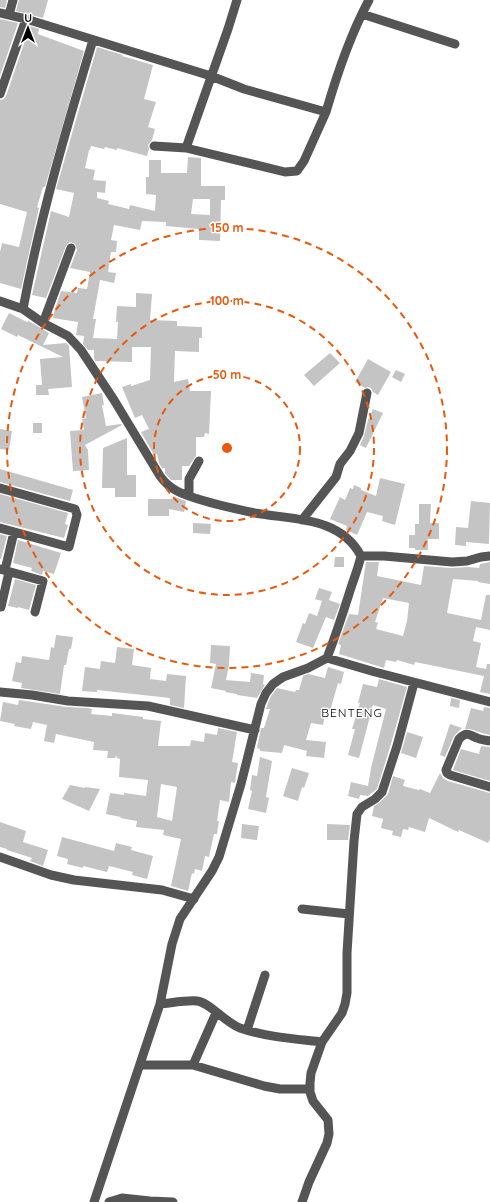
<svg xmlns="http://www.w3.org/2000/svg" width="490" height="1202" font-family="Quicksand,sans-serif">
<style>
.building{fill:#c4c4c4;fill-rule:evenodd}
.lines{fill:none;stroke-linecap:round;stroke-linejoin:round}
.minor{stroke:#555;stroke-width:9}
.ring{fill:none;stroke:#e8590c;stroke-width:2;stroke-dasharray:7 5}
.labels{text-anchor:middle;stroke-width:3;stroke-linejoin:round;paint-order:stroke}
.quarter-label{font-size:12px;letter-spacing:1px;fill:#000;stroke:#fff}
.centre{fill:#e8590c;stroke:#fff;stroke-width:2}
.ring-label{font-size:12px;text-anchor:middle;font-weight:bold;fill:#e8590c;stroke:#fff;stroke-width:3;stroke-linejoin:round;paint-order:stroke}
</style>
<rect width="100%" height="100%" fill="#fff"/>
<path class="building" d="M0 0H7L5 8 0 7Z
M19 0H48L43 18 16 11Z
M0 19 18 23 0 76Z
M30 26 39 29 38 34 84 51 45 187H43L37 207 39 208 21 289 0 283V252L2 243 19 247 27 212 0 204V100L4 99 6 96Z
M97 47 123 55 122 56 153 65 144 99 156 102 148 127 155 129 152 140 148 145 149 149 147 156 117 148V150L105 147 104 149 91 146 90 150H89L85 168 95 170 93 180 106 181 105 193 97 192V198L109 201 108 204 129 209 130 205 155 211 156 195 146 194V177H149V160H161V173H187L188 157 201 158V186H225V200H221L220 241 199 240V229L166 226V222L142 221 140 230 114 225 111 240 117 241 116 252H111L108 272 116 273 114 283 100 280 93 319H96L93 338 117 339 118 322H116L117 306 136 307V293L152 294 150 320 177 321V326L202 327V338H199V352L175 351 174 382 188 379 190 391H211L209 434 205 433 204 437H196V456L189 466H182V480H171L165 473V468H162L159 463 157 454 154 455 141 432 149 429 142 415 135 418 122 387 131 384V386L150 380 151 347H132V362L95 361 94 358V350H88L83 344 84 336 76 335 78 322 53 318 54 312 61 291 77 293 78 288 87 289 90 272 70 268 77 250 75 244 70 242 66 246 46 298 32 295 51 211 69 217 74 193 56 189ZM193 199H210V215L191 214Z
M9 313 27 322 28 321 34 324 49 333 43 345 66 343 69 346 72 387 48 389 49 395H36V385H42L40 359 63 357 18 335 17 337 1 329Z
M330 353 340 363 314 386 304 375Z
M368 359 391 372 378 395 373 392 371 388 368 387 365 388 355 382Z
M396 370 405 374 401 382 392 377Z
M102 393 104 405H102L106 426 121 424 122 425 85 445 88 450 89 470 73 471 70 431 84 430 82 419 86 418 82 397Z
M373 409 383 413 366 448 360 445 364 436 368 420Z
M33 423H42V433H33Z
M0 429 12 431 9 450 0 449Z
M127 438V475H136V497H115V488H102L103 448Z
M0 469 73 490 70 501 0 482Z
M380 478 405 484 395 525 382 521 383 516 367 512 357 535 346 530 347 526 330 519 340 497 345 500 350 488 353 489 354 485 361 488V490L376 496Z
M0 494 68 513 65 524 68 525 64 538 0 522Z
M175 497 186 501 184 512 169 509V516H148V499H175Z
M471 501 490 503 489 544 466 542V546L455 545 456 527 468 528Z
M419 504H431L430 523H439V539H428V550H415V548H409V535H415V524H419Z
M193 523 211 524 210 534 193 533Z
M0 534 7 536 1 559H0Z
M18 540 61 553 54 574 43 571 42 575 31 571 32 568 13 563Z
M335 557H344V567H334Z
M366 562H379L377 576 421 585 424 566 451 568 468 567 479 568 480 564 490 562V584L478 582V581L453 579 447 613 481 620 486 595H490V630L476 627 473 641 481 643 476 667 486 669 487 664H490V694L480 692 484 676 415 662 414 665 397 660 396 662 386 660 384 668 339 654 341 645 338 644 349 614 358 615ZM383 598 409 603 407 621 403 636 376 629 378 623 375 622Z
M15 579 36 585 29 610 18 607V608L8 606Z
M319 588 332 592 329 600 340 604 334 620 326 617 313 648 296 642 303 623 305 624 309 613 317 616 322 601 315 599Z
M56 635 73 637 71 649H69L66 665H64L60 694 21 688 22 683 12 681 16 662 21 663 22 656 49 660 51 647 54 648Z
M211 645 230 646 229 665 226 680 250 682 251 673 264 675 263 684 265 685 257 698 237 695V694L225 692 226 691 211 688 216 664 210 663Z
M117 647 134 649 132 665 151 668 150 679 166 681 167 674 186 676 184 708 170 705V698L97 690V692L82 691 85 667 100 669 101 661 115 663Z
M328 667 344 672 341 684 338 683 330 711 326 710 323 725 311 723 306 740 326 742 324 758 306 756 307 751 284 745 282 753 260 751V749L257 748 261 728H264L270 709H266L268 703 271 696 277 688 295 692 296 690H299L303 676 308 674 325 678Z
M379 679 407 687 391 744 377 789 368 796 360 795 359 799 348 796 351 782 368 786 371 768 386 709 373 705 359 758 348 755 355 729H352L360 703H358L363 684 377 687Z
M451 698 460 700 459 708 450 706Z
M19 700 67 707 88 708 92 709 91 714 112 716V713L143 717V719L161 721 158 746H190L191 740 204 742 205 733 217 735 218 728 237 732 232 762 238 763 235 783 231 782 229 802 220 800 217 821H219L217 834H214L209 857 205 856 202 871 195 869 194 874 192 873 188 891 171 886 181 839 163 835 164 830 136 827 137 821 120 818 121 817 106 814 110 793 124 795V793L146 796 148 780 119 777 120 759 117 758V757L116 756 115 758H107L108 751 93 750 94 742 56 734 54 743 44 741 47 725 33 722 31 729 14 726 15 724 0 721 3 702 18 705ZM161 784 177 787 172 821 157 817Z
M484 707 490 708V735L482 733 470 729H465L471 708 483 711Z
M450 724 462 728 454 736 445 757 440 755Z
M407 732 423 737 416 758 401 753Z
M481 746 490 747V781L453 770 461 749 479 754Z
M260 757 272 761 266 797 269 798 266 813 248 809 252 791 250 790 252 775 257 776Z
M292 768 309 773 304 788 302 787 298 801 283 796Z
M440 773 443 778 448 781 490 793V839L488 843 459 830 458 832 429 818 425 832 409 827 408 830 403 829 401 837 392 835 393 831 381 828 383 819 372 816 374 806 379 803 388 794 393 776 405 780 403 786 419 790 420 789 430 793Z
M70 785 85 788V787L100 789 89 811 62 799Z
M0 822 26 831 23 842 48 850 43 866 30 861 32 858 7 850V849L0 847Z
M242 824 259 826 257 840 241 838Z
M327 824 350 825 348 840H327Z
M62 837 114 851 116 843 132 847 131 850 153 856 147 879 132 875 133 872 109 866 107 872 83 866V868L67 864 68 859 57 856Z"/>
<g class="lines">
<path class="minor" d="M0 13 26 19 211 76 244 89 326 112C337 74 350 35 369 0
M362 14 455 44
M9 15 13 0
M0 94 26 19
M154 146 186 148 285 172 297 171 304 161 326 112
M186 148 228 29 237 0
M0 301 23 309 43 323 68 336 81 350 114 400 160 476C170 490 182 494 198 499 217 505 236 509 255 513 293 520 340 516 361 556 358 569 353 581 349 594 342 616 335 637 327 658L308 668 283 677 273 684 266 693 261 704 241 784 219 857 212 871 180 919 172 944 160 1004 94 1202
M23 309C40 218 66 129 93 40
M43 323 71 248
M0 488 75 509 77 515 69 547 0 528
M189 496V479L199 461
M302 520 336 477 340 464 350 451 359 433 367 393
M361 556H384L452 562 467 561 481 557 490 556
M0 569 43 581 35 612
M5 570 14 532
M0 607H1L9 572
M327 658 375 672 490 702
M0 692 32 695 68 701 148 706 255 730
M490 741C486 740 481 740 477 738 469 735 467 731 459 739L446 770 447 773 450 775 490 787
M0 857 51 875 74 880 162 890 194 899
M302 909 349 914
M160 1004C171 1003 187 1000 197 1001 209 1002 226 1023 240 1028 265 1037 296 1039 322 1042
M247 1030 265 975
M140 1065H193L264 1086 280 1089H310
M193 1065 216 1013
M109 1202 122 1198 150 1201 173 1202
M302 1202 309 1182 327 1143 329 1134 328 1120 313 1101 310 1092V1083L311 1073 322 1042 342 1013 345 1004 347 993V953L354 841 357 814 362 807 375 799 382 792 397 746 414 683"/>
</g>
<g class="ring">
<circle cx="227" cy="448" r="73"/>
<circle cx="227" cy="448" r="147"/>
<circle cx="227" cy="448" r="220"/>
</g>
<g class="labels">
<g class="quarter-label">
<text x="352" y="717">BENTENG</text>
</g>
</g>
<circle cx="227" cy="448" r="6" class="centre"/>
<g class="ring-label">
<text x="227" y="232">150 m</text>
<text x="227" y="305">100 m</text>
<text x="227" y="379">50 m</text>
</g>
<g transform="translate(28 28)" stroke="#ffffff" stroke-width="3" paint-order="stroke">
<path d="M0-3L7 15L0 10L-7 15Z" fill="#000000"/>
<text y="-6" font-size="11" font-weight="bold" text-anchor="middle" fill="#000000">U</text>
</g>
</svg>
